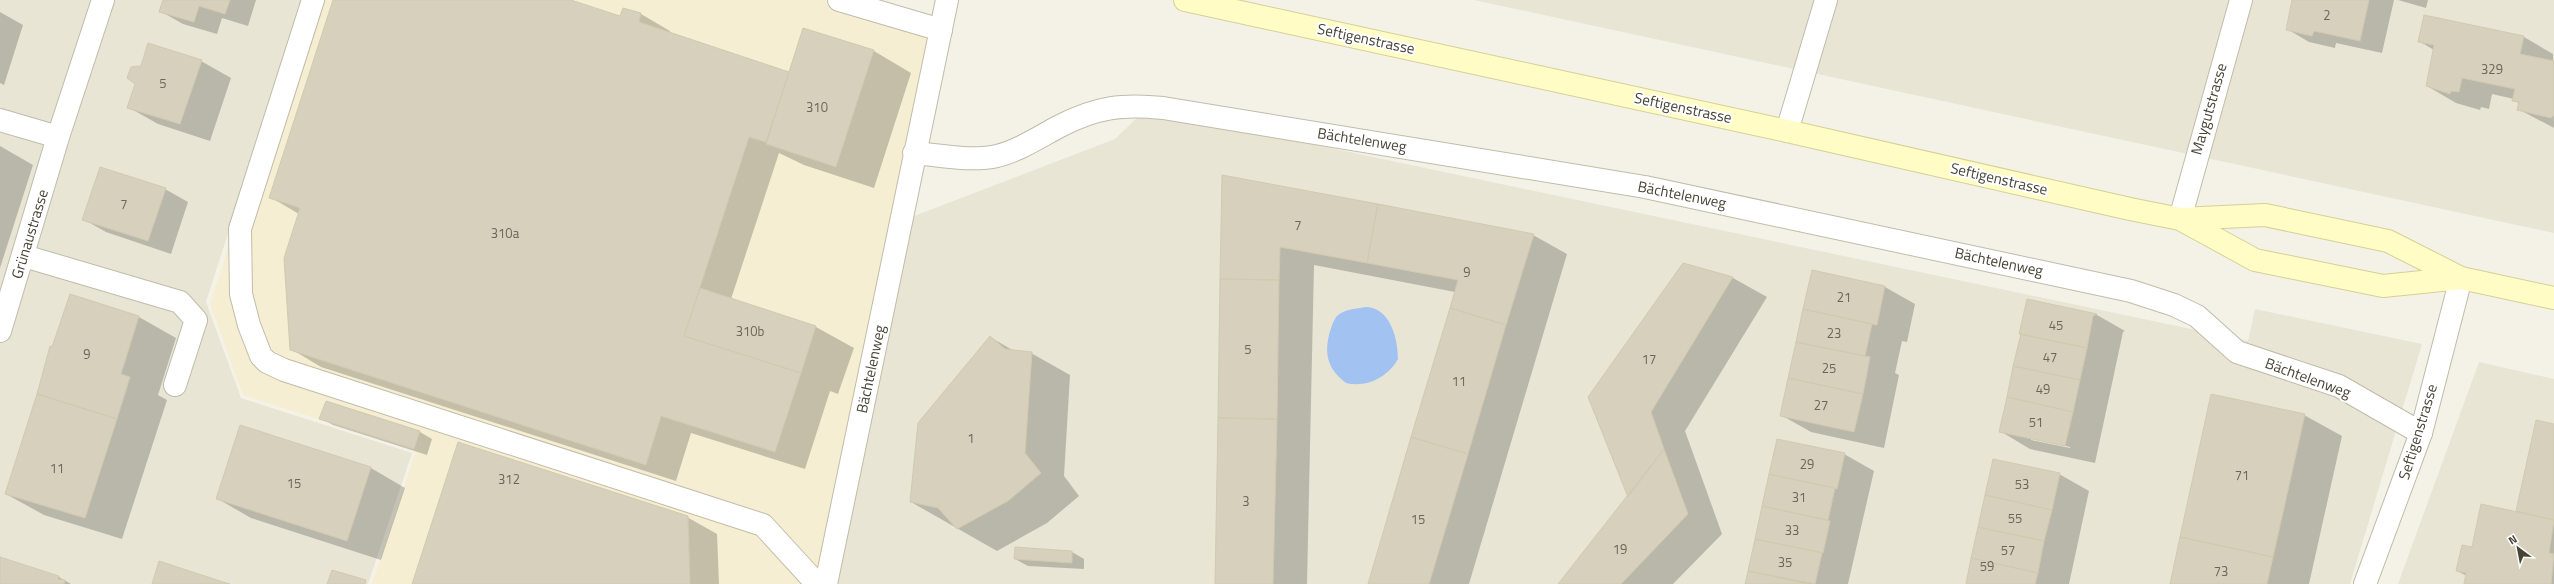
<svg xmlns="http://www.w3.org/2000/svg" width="2554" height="584" font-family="'Titillium Web',sans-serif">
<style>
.residential{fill:#e8e5d5}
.commercial{fill:#f6eed2}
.water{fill:#a2c2f2}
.shadow{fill:#0003;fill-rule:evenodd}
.building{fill:#d6d0bc;stroke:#d1caaf}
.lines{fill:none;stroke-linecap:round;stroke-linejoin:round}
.service-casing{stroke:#c0bca9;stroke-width:24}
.minor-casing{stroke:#c0bca9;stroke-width:24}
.tertiary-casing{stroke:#c0bca9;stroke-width:24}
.secondary-casing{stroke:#d5d096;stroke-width:24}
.service{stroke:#fff;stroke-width:22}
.minor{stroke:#fff;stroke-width:22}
.tertiary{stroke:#fff;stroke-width:22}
.secondary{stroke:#fffcc6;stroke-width:22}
.labels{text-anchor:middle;stroke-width:4;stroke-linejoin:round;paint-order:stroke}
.number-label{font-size:13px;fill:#6b6758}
.street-label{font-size:15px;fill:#474436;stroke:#fff}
</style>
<rect width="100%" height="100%" fill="#f4f2e7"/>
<path class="residential" d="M0 0H303L206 302 241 398 412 453 368 584H0Z
M1474 0H2554V233Z
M1143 112H1159L2248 341 2255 309 2422 344 2350 584H826L901 221 1115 139Z
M2479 362 2554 379V584H2398Z"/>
<path class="commercial" d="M309 0H863L940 22 826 584H372L416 451 243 395 210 304Z"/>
<path class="water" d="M1365 307C1390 307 1398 338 1398 359 1388 377 1367 388 1346 383 1329 370 1324 356 1329 335 1331 328 1333 320 1338 315 1346 309 1356 309 1365 307Z"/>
<path class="shadow" d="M163 0H256L248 26 222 18 217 34 183 24 160 11Z
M334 0H567L621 17 624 9 641 14 670 31V34L789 74 804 29 874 51 911 73 874 188 804 165 779 153 731 299 816 327 854 348 838 394 830 391 805 469 691 433 676 481 321 367 291 349 299 214 270 197Z
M2293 0H2394L2382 53 2336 43 2335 48 2309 42 2287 29Z
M2398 0H2428L2426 8Z
M0 12 23 25 4 85 0 83Z
M2425 16 2524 37 2553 54 2554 128 2518 109 2519 104 2514 99 2492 94 2489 109 2481 107 2480 110 2456 103 2427 86 2434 50 2419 41Z
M201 61 231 78 210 141 158 124 128 107Z
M0 146 33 165 0 268Z
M1223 176 1533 235 1567 254 1469 584H1369L1455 292 1314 265 1307 584H1216Z
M165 189 188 202 171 254 106 232 83 219Z
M1684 264 1733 278 1767 297 1685 431 1722 534 1673 584H1560L1629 497Z
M1813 271 1885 287 1915 304 1907 342 1902 341 1895 373 1899 375 1884 448 1811 432 1781 415Z
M70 295 139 317 176 338 158 395 167 400 122 539 44 515 6 494Z
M2028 300 2097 315 2125 331 2123 332 2095 463 2030 449 2000 431ZM2031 438 2070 447V448L2031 440Z
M990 337 1014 351 1031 353 1070 375 1064 476 1079 496 1047 523 997 551 911 502Z
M326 402 420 432 432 439 427 455 333 425 321 418Z
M2304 415 2342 436 2309 584H2171Z
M2537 422 2554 425V584H2465L2467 576 2457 571 2473 548 2517 513Z
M241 426 371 468 405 488 381 560 251 518 218 499Z
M1778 440 1844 454 1874 471 1848 584H1746Z
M2059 474 2089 491 2069 584H1967Z
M687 517 717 534 719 584H413Z
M1016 549 1072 552 1084 559V569L1028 566 1015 559Z
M0 558 59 577 71 584H0Z"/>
<path class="building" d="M163 0H230L225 14 199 6 194 22 159 12Z
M333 0H571L620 16 623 8 641 13 639 22 789 72 766 142 749 137 684 336 801 373 775 452 661 416 646 465 290 350 284 258 300 208 269 198Z
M2292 0H2369L2360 41 2314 31 2312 36 2286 30Z
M2424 15 2524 36 2520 54 2554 61V115L2551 118 2517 110 2519 102 2512 101 2515 89 2462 78 2459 92 2451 91 2450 94 2426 86 2434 45 2418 42Z
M803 28 874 50 836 167 766 144Z
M148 43 202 60 180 124 127 108 135 84 127 78 131 67 141 66Z
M100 167 166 188 148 241 82 220Z
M1222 175 1378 204 1367 263 1280 247 1279 280 1220 279Z
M1378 204 1534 234 1506 325 1450 308 1458 280 1367 263Z
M1683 263 1733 277 1651 412 1664 449 1628 497 1588 397Z
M1812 270 1885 286 1877 325 1803 309Z
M1220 279 1279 280 1277 419 1218 418Z
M700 288 816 326 801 373 684 336Z
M70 294 139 316 121 374 130 377 117 419 37 394 50 346 52 347Z
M2027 299 2097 314 2093 316 2087 348 2019 334Z
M1450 308 1506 325 1468 454 1411 437Z
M1803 309 1872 324 1865 356 1796 342Z
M2021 334 2087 348 2080 380 2013 366Z
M990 336 1005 349 1032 352 1025 453 1041 473 1008 501 957 529 938 508 910 502 918 423Z
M1796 342 1870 357 1863 394 1788 378Z
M2013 366 2080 380 2073 412 2007 397Z
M1788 378 1863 394 1854 432 1780 416Z
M37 394 117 419 85 518 5 494Z
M2211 394 2305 414 2273 557 2180 537Z
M2007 397 2073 412 2065 446 1999 432Z
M326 401 420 431 414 449 319 419Z
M1218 418 1277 419 1273 584H1215Z
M2536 420 2554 424V520L2516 511Z
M240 425 371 467 347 541 216 499Z
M1411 437 1468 454 1429 584H1368Z
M1777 439 1845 453 1837 489 1769 474Z
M458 442 688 516 690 584H412Z
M1664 449 1688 514 1621 584H1558Z
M1993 459 2060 473 2052 510 1985 495Z
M1769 474 1835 488 1828 520 1762 506Z
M1985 495 2052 510 2044 541 1978 527Z
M2481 504 2554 520 2549 553 2554 554 2551 584H2464L2466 573 2456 571 2462 545 2472 547Z
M1762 506 1830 521 1823 553 1755 539Z
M1978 527 2044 541 2038 573 1971 558Z
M2180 537 2273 557 2267 584H2170Z
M1755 539 1822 553 1815 584 1748 571Z
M1015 547 1072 551V563L1014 559Z
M0 557 59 576 58 579 65 580 64 584H0Z
M1971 558 2038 573 2035 584H1966Z
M159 561 220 581 230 584H152Z
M332 570 366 580 365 584H327Z
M1748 571 1809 584H1745Z"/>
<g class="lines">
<g class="service-casing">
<path id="service" d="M313 0 240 229 241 294 249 325 261 356 267 362 284 370 763 525 817 584
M839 0 941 30
M1787 131 1826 0
M24 256 180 302 196 320 175 385"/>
</g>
<g class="minor-casing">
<path id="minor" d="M0 120 58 137
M914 153C940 155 971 162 997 156 1020 150 1039 137 1060 126 1097 107 1122 104 1163 108L1645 187 2131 291 2174 305 2197 316 2237 352 2339 386 2421 433
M2180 219 2241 0
M0 331 58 137 103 0
M826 584 947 0"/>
</g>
<g class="tertiary-casing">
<path id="tertiary" d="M2365 584 2421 433 2461 278"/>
</g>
<g class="secondary-casing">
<path id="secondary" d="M1185 0 1787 131 2130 209 2180 219 2265 215 2388 241 2461 278 2554 298
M2180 219 2255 260 2383 286 2461 278"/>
</g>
<use href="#service" class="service"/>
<use href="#minor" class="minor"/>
<use href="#tertiary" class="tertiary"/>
<use href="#secondary" class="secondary"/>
</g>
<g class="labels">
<g class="number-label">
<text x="2327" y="20">2</text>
<text x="2492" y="74">329</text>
<text x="163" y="88">5</text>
<text x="817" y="112">310</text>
<text x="124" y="209">7</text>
<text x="1298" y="230">7</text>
<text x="505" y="238">310a</text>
<text x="1467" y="277">9</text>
<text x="1844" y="302">21</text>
<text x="2056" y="330">45</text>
<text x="750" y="336">310b</text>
<text x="1834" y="338">23</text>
<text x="1248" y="354">5</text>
<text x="87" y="359">9</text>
<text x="2050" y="362">47</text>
<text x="1649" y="364">17</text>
<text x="1829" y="373">25</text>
<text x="1459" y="386">11</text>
<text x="2043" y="394">49</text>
<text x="1821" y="410">27</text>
<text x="2036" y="427">51</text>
<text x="971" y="443">1</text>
<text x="1807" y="469">29</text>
<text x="57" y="473">11</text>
<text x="2242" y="480">71</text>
<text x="509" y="484">312</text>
<text x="294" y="488">15</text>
<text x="2022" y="489">53</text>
<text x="1799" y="502">31</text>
<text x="1246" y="506">3</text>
<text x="2015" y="523">55</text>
<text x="1418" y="524">15</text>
<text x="1792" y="535">33</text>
<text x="1620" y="554">19</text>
<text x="2008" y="555">57</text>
<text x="1785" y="567">35</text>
<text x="1987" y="571">59</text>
<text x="2221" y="576">73</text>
</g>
<g class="street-label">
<text transform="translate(1366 39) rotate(12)" y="5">Seftigenstrasse</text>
<text transform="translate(1683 108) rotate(12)" y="5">Seftigenstrasse</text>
<text transform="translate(2209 109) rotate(-74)" y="5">Maygutstrasse</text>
<text transform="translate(1362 140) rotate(9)" y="5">Bächtelenweg</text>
<text transform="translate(1999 179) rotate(13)" y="5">Seftigenstrasse</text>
<text transform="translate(1682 195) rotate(11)" y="5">Bächtelenweg</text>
<text transform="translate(30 234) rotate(-73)" y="5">Grünaustrasse</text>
<text transform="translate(1999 262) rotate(12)" y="5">Bächtelenweg</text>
<text transform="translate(871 369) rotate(-78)" y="5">Bächtelenweg</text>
<text transform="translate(2308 378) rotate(20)" y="5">Bächtelenweg</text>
<text transform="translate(2418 432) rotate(-73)" y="5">Seftigenstrasse</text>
</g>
</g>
<g transform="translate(2518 548) rotate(328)" stroke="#ffffff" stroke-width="3" paint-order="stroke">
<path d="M0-3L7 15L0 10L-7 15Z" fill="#474436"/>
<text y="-6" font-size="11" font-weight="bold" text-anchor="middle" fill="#474436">N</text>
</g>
</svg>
